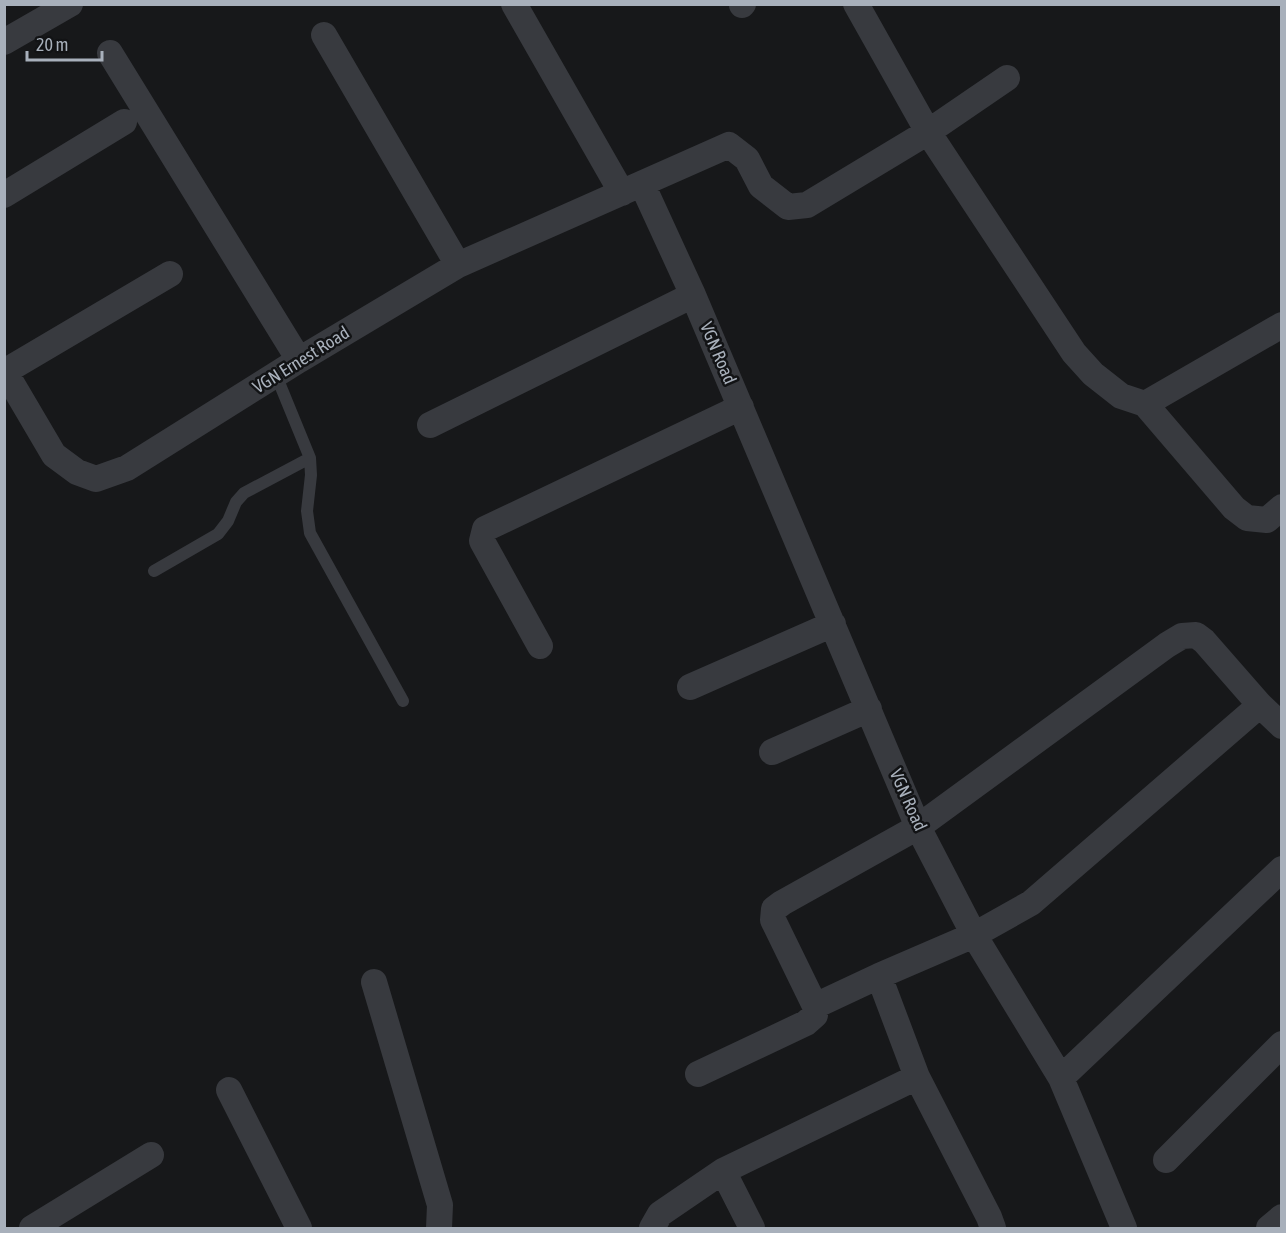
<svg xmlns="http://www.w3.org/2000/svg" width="1286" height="1233" font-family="'Asap Condensed',sans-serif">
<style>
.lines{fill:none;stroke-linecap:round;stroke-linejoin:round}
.lane{stroke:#383a3f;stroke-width:12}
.street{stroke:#383a3f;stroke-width:26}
.labels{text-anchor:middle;stroke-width:5;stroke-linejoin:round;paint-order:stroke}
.street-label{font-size:18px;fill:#a8b0bb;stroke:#121315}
</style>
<rect width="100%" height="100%" fill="#17181a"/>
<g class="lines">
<path class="lane" d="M276 375 310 458 311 475 307 511 310 533 403 701
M154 571 218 534 228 521 236 502 244 493 310 458"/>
<path class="street" d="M514 4 622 193
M856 4 928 132 1007 78
M742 5 743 4
M324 35 458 265
M4 42 70 4
M110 53 299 360
M642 184 693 295 918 827 974 935 1061 1078 1124 1228
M4 195 124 122
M4 370 54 455 77 472 96 479 127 468 299 360 458 265 729 145 747 159 761 186 788 207 807 205 928 132 1074 353 1093 374 1121 396 1145 404 1282 325
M4 372 170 274
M1145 404 1234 508 1247 518 1267 520 1282 507
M430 425 693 295
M540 646 482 541 485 529 741 407
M690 687 833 624
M772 752 869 709
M374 982 440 1205 439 1228
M815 1006 879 976
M698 1074 806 1023 815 1015V1006L773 920 774 909 782 903 918 827 1167 645 1182 636 1196 635 1204 641 1260 705 1282 726
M917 1077 989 1217 993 1228
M1061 1078 1282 869
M229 1090 299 1228
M1166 1160 1282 1044
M723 1171 752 1228
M32 1228 151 1155
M652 1228 660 1214 723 1171 917 1077 879 976 974 935 1031 903 1260 705
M1269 1228 1282 1217"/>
</g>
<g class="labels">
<g class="street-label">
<text transform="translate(718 353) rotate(67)" y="6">VGN Road</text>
<text transform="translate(301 360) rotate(-32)" y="6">VGN Ernest Road</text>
<text transform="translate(908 800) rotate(66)" y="6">VGN Road</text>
</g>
</g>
<rect width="1286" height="1233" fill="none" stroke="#a8b0bb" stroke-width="12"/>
<path d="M27 51v9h75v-9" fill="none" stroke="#a8b0bb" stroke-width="3"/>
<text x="36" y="51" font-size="18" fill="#a8b0bb" stroke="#121315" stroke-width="4.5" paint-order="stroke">20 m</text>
</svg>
